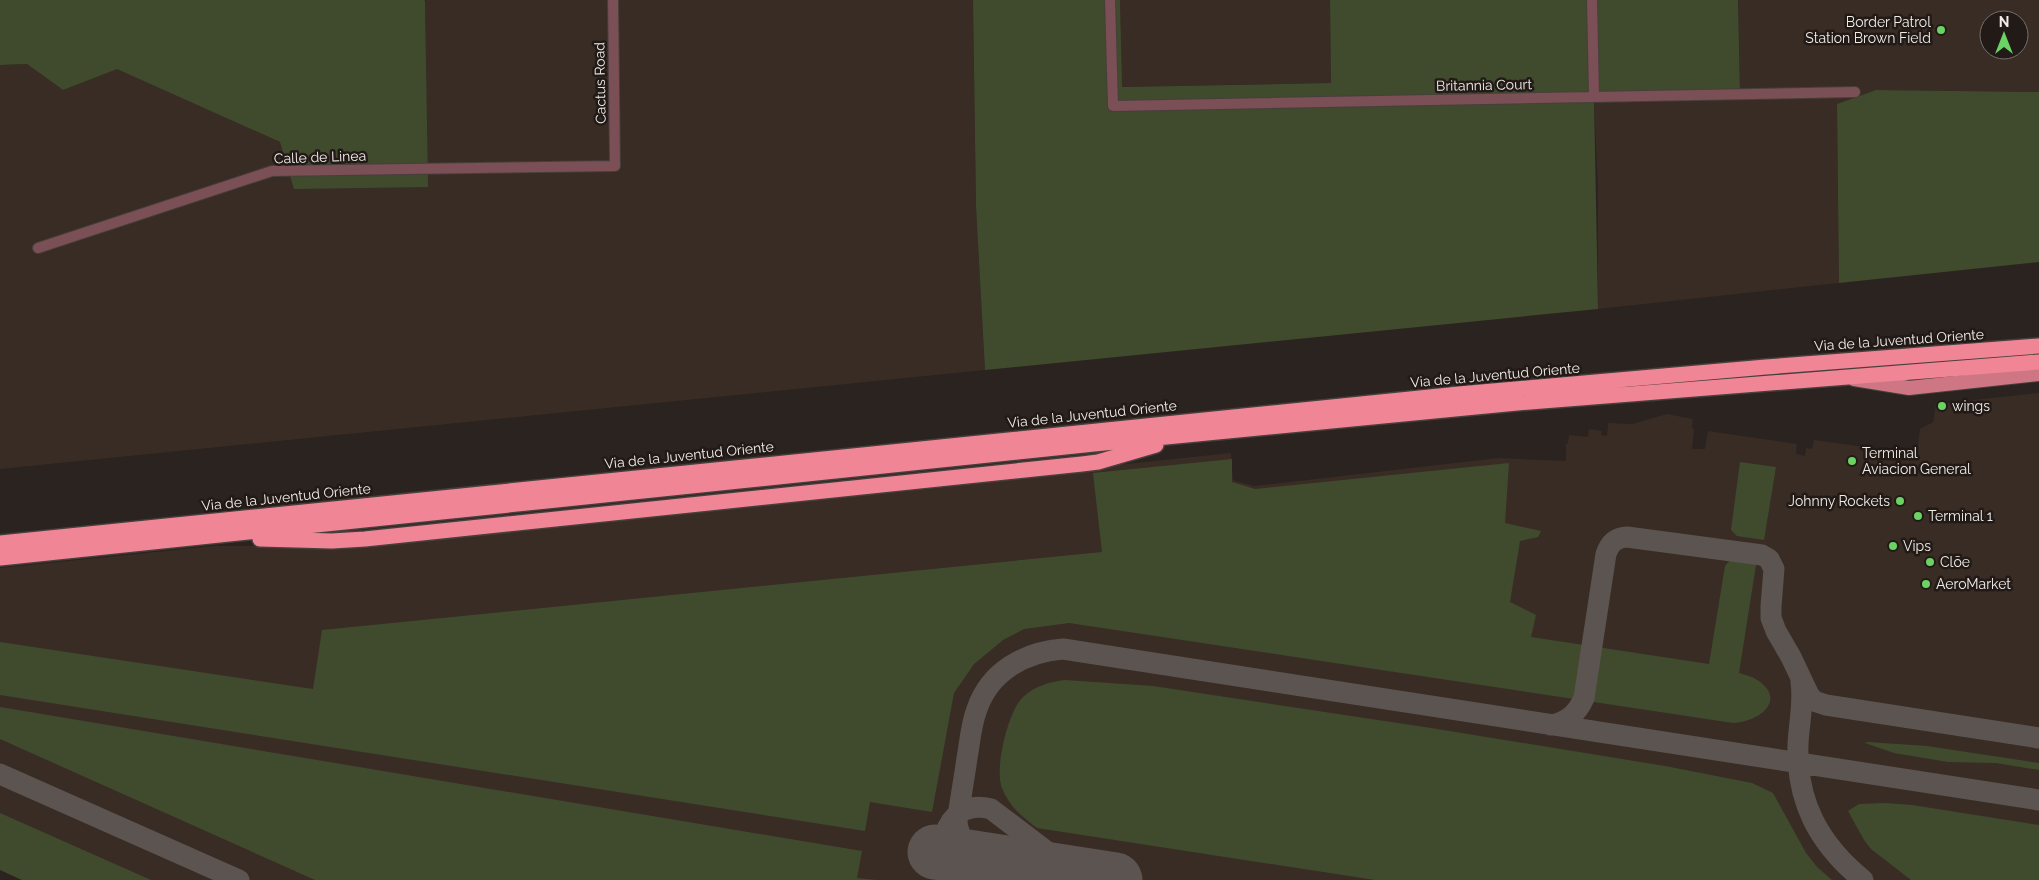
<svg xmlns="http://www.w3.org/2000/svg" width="2039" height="880" font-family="Raleway,sans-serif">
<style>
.built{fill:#392c24;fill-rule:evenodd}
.green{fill:#404b2d}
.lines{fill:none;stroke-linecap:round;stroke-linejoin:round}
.taxiway{stroke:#5c5450;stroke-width:21}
.runway{stroke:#5c5450;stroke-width:55}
.minor-casing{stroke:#473f3b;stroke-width:12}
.major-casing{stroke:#473f3b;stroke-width:16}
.highway-casing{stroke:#473f3b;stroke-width:18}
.minor{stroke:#7a4f55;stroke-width:10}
.major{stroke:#ce7684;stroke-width:14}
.highway{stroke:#f08596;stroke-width:15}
.poi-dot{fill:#6bd363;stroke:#211a16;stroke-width:2}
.labels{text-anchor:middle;stroke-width:5;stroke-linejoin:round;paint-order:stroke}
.poi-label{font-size:14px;fill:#f2ece9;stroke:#211a16;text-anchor:start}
.street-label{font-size:14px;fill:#f2ece9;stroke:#211a16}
</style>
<rect width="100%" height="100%" fill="#2b231f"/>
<path class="built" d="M424 0H973L976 207 985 370 0 469V65L27 64 63 90 117 68 280 142 427 187 425 2Z
M1120 0H1330L1331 83 1121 87Z
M1738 0H2039V92L1876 90 1837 104 1839 283 1598 309V190L1594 97 1740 94ZM1989 20H2019V50H1989Z
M2039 393V880H22L0 870V568L214 546H313L931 489 1116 465 1231 453 1233 480 1254 486 1498 458 1566 461V444L1568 443 1569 435 1588 437 1589 429 1602 431 1601 435 1607 436 1608 423 1632 424 1667 414 1693 419 1692 428 1694 429 1692 449H1705L1708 431 1797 444 1796 454 1805 456 1806 448 1812 449 1814 440 1917 454 1920 429 1933 422 1936 404Z"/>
<path class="green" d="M0 0H424L425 1 428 187 294 189 280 142 117 69 63 90 27 64 0 65Z
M973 0H1120L1122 87 1331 83 1330 0H1738L1740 94 1594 97 1598 309 985 370 976 207Z
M1876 90 2039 92V262L1839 283 1837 104Z
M1232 459V482L1255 489 1509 463 1505 523 1541 531 1538 537 1520 541 1510 602 1536 615 1531 637 1709 664 1725 566 1732 558 1753 561 1756 565 1739 673C1743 674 1749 676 1754 678 1789 698 1761 722 1733 723L1069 623 1024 629 1003 640 974 664 954 693 932 812 870 802 865 831 0 695V642L313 689 322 630 1102 552 1093 473Z
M1740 462 1776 467 1764 540 1737 536 1731 530Z
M1065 680 1153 686 1431 728 1665 766 1752 783 1773 793 1806 853 1817 867 1832 880H1375L1037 828C1022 817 1009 806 1002 788 994 770 1008 711 1023 697 1035 686 1049 682 1065 680Z
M0 707 862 851 857 878 876 880H315L0 739Z
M1868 742 1927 746 2039 763V770L1996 763 1948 762 1894 753 1865 743Z
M1885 803 1912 805 2039 825V880H1911L1871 849 1864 840 1848 811 1859 804Z
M0 813 151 880H22L0 870Z"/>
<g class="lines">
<path class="taxiway" d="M1801 682C1804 703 1799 723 1798 744 1796 802 1819 844 1863 880
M1551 725C1567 722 1577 714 1584 698L1606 554C1610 543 1615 538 1627 537L1762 555 1769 559 1774 569 1771 606V618L1776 631 1791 657 1809 695 1814 701 1826 705 2039 738
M0 774 239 880
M986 860C970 851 960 842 957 823 960 801 964 780 967 758 970 742 971 724 977 709 990 671 1025 652 1063 649L2039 800
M1026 866C1020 866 1012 864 1007 866 993 871 985 878 970 875 928 866 940 796 991 809L1070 869 1089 876"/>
<path class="runway" d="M935 852 1115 880"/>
<g class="minor-casing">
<path id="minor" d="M1110 0 1113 106 1855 92
M1592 0 1594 96
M38 248 272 171 615 166 613 0"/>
</g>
<g class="major-casing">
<path id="major" d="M1854 379 1909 388 2039 374"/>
</g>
<g class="highway-casing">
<path id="highway" d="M260 539 332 541 365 539 1082 464 1098 462 1156 445
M0 543 1459 394 1766 367 2039 346
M0 558 1094 444 1517 403 2039 362"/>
</g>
<use href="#minor" class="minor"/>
<use href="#major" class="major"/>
<use href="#highway" class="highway"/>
</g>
<g class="poi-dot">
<circle cx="1941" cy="30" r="5"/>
<circle cx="1942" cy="406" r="5"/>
<circle cx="1852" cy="461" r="5"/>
<circle cx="1900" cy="501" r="5"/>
<circle cx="1918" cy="516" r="5"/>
<circle cx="1893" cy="546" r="5"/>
<circle cx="1930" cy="562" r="5"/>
<circle cx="1926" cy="584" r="5"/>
</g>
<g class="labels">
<g class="poi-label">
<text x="1931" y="27" text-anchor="end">Border Patrol<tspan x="1931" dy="16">Station Brown Field</tspan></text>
<text x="1952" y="411">wings</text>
<text x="1862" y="458">Terminal<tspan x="1862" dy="16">Aviacion General</tspan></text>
<text x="1890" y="506" text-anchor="end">Johnny Rockets</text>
<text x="1928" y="521">Terminal 1</text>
<text x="1903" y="551">Vips</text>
<text x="1940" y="567">Clōe</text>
<text x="1936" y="589">AeroMarket</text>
</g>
<g class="street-label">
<text transform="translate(600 83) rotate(-91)" y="5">Cactus Road</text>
<text transform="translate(1484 85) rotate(-1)" y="5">Britannia Court</text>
<text transform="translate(320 157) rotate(-2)" y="5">Calle de Linea</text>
<text transform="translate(1899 340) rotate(-4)" y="5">Via de la Juventud Oriente</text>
<text transform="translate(1495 375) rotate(-5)" y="5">Via de la Juventud Oriente</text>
<text transform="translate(1092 414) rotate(-6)" y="5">Via de la Juventud Oriente</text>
<text transform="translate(689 455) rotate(-6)" y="5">Via de la Juventud Oriente</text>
<text transform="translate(286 497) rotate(-6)" y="5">Via de la Juventud Oriente</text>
</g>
</g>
<g transform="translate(2004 35)"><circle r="24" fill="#211a16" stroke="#756e6a"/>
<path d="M0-4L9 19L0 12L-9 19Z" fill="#6bd363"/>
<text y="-8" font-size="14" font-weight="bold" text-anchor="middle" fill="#f2ece9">N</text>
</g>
</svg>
